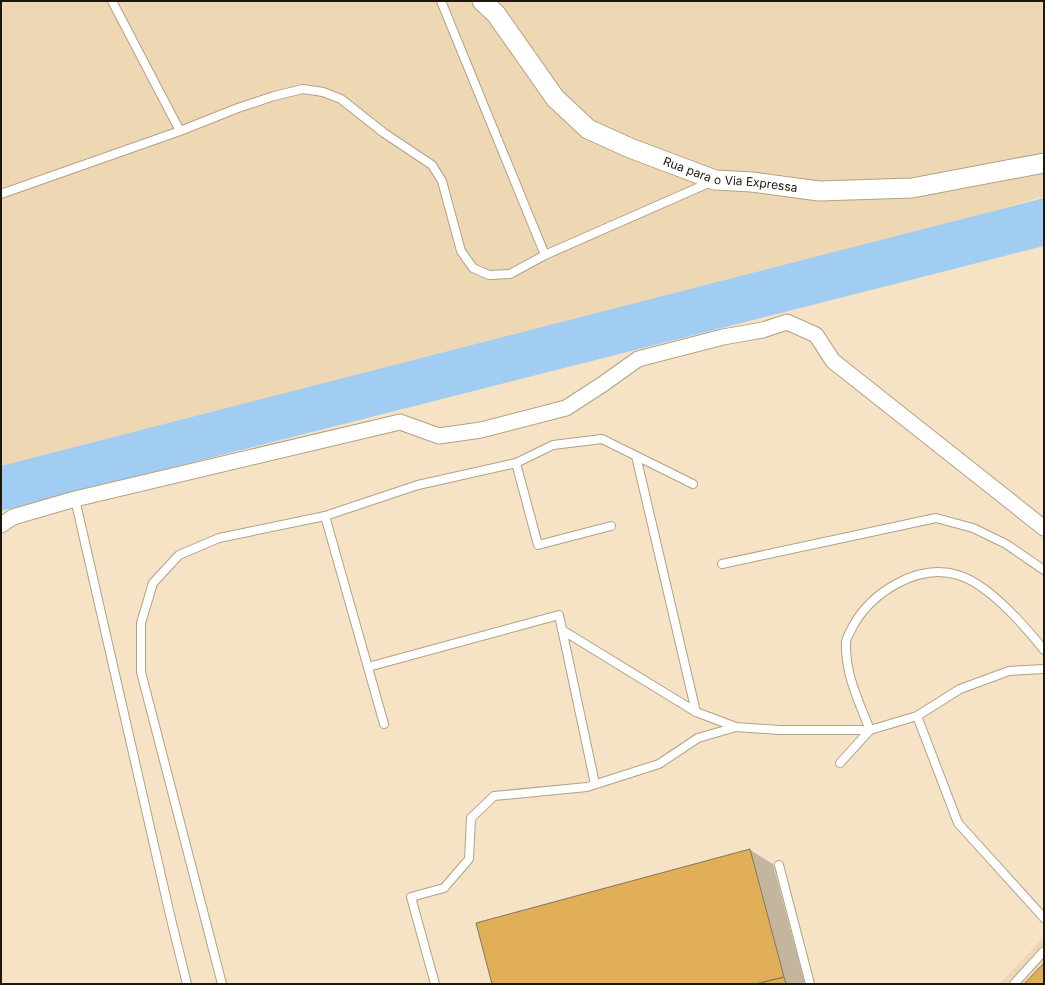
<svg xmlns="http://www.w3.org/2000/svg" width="1045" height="985" font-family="Inter,sans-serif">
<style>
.built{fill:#eed7b3}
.water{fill:#a1cdf3}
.shadow{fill:#0003}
.building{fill:#e0af58;stroke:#87765b}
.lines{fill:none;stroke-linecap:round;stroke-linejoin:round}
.service-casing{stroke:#b3a185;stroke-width:10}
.minor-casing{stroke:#b3a185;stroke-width:17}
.tertiary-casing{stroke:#b3a185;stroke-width:21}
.service{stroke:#fff;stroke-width:8}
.minor{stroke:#fff;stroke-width:15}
.tertiary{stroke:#fff;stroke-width:19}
.labels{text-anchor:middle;stroke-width:3;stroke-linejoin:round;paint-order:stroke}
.street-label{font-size:12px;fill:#1e170c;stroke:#fdf2df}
</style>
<rect width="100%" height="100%" fill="#f6e3c5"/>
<path class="built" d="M1 1H1044V196L1 507Z
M1044 937V984H999Z"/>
<path class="water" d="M1044 198V246L1 511V466Z"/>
<path class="shadow" d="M750 850 773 864 805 984H493Z"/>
<path class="building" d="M750 849 784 977 756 984H492L476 923Z
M1044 963V984H1024Z
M784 977 786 984H756Z"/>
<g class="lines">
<g class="service-casing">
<path id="service" d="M112 1 180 131
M441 1 545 255
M1 194 180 131 238 108 274 96 303 89 323 92 341 99 384 133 432 165 442 181 461 251 473 268 489 275 510 274 545 255 711 182
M636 456 696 712
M516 463 538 545 611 526
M75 499 170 915 187 984
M325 516 384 724
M722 564 936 518 973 528 1006 544 1044 570
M562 630 696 712 736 727 780 730H870L917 716 960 689 1009 671 1044 669
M368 667 559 615 595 784
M917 716 958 823 1044 918
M840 763 870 730C859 702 845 674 846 643 846 637 851 631 853 626 872 592 918 563 958 575 988 584 1024 625 1044 650
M779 865 810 984
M222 984 141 672V623L153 583 179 555 219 538 325 516 418 485 516 463 553 445 602 439 693 484
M435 984 411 897 444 888 469 859 471 818 494 796 587 787 659 764 698 738 736 727
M1014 984 1044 951"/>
</g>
<g class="minor-casing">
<path id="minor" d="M1 525 13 517 75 499 400 422 439 436 481 430 566 408 603 384 638 359 723 337 763 330 787 322 816 335 833 361 1044 528"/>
</g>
<g class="tertiary-casing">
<g id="tertiary">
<path id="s1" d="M482 1 496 14 555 98 588 129 630 148 715 180 752 182 819 191 912 188 1044 163"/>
</g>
</g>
<use href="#service" class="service"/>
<use href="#minor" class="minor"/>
<use href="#tertiary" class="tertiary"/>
</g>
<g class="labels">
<g class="street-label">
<text dy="4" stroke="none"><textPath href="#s1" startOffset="318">Rua para o Via Expressa</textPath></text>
</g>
</g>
<rect width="1045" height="985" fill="none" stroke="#1e170c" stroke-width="4"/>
</svg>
